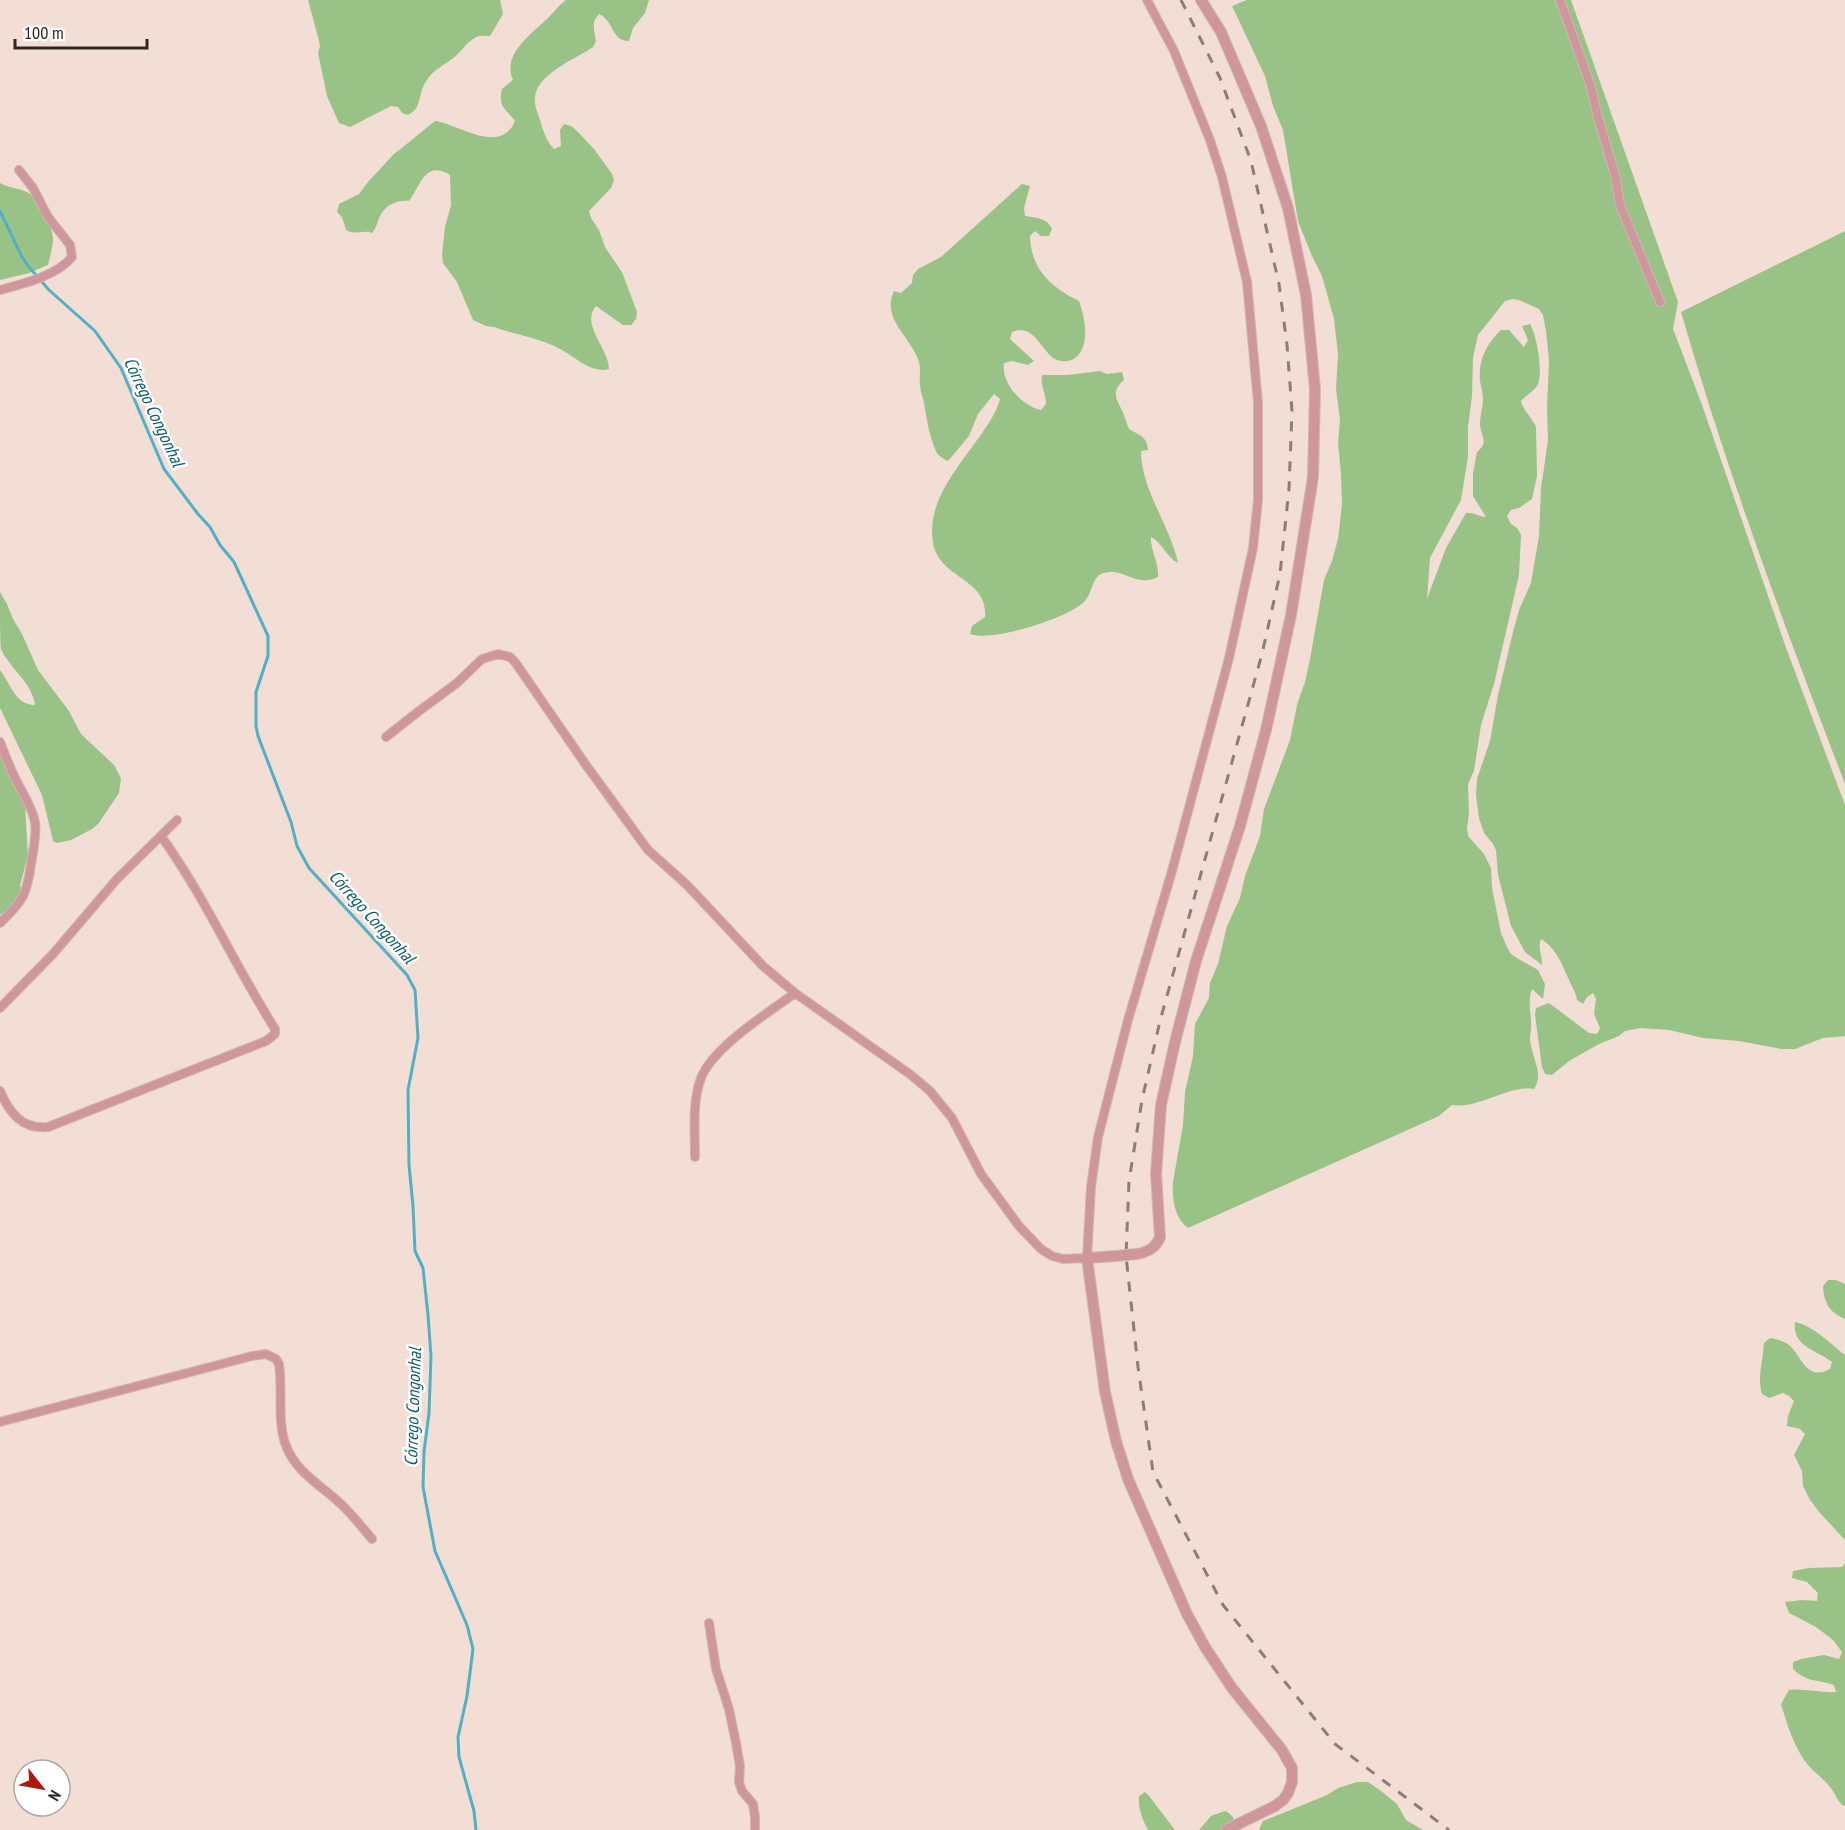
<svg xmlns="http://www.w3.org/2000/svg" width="1845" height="1830" font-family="'PT Sans Narrow',sans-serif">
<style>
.forest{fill:#99c286}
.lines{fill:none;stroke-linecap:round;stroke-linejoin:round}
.stream{stroke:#51b0c6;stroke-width:3}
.minor-casing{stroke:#ccb9b1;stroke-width:10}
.tertiary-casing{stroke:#ccb9b1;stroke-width:12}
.minor{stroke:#cf969b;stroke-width:8}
.tertiary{stroke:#cf969b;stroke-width:10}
.rail{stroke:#8c7d78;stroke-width:3;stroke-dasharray:10 10;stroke-linecap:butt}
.tertiary-bridge-casing{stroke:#ccb9b1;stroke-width:12;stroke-linecap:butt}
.tertiary-bridge{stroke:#cf969b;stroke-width:10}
.labels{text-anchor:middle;stroke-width:5;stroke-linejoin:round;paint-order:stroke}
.water-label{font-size:18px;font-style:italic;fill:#095c6b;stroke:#fff}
</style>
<rect width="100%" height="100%" fill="#f3ded5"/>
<path class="forest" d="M308 0H500L503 14 490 36C485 36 480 35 476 37 466 42 461 53 452 59 443 66 433 70 427 80 417 93 423 108 408 115L402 113 398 107 391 106 350 127 339 123 327 96 318 53 320 46 318 37Z
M566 0H649L645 13 633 28 629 41C611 41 615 22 599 14 591 23 594 29 596 41L593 47C576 59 536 74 535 98 534 106 538 113 540 120 543 131 547 142 554 149L561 146 560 130 564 124 571 126 577 131 594 149 612 174 614 180 611 188 589 211 591 218 599 230 605 247 622 272 637 312 636 319 631 325H623L596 306C580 324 609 349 609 369 592 374 576 358 562 350 542 338 516 335 494 327L486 326 473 320 457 282 443 263 442 255 445 227 451 205 450 175C425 159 420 187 409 201 398 200 386 204 380 216 377 222 377 227 372 233 363 229 356 236 346 230L342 217 337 212 339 204 359 194 368 182 393 155 435 121C459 124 500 156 515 121 505 108 498 107 502 89L513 80C501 54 533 33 549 17 554 12 559 5 566 0Z
M1247 0H1571L1678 302 1673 329 1701 402 1785 645 1845 805V1036L1823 1038 1795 1049H1781L1739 1041 1703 1038 1669 1030 1640 1028 1625 1031 1619 1036 1599 1044 1569 1061 1552 1075 1545 1074 1542 1067 1535 1015 1536 1008 1549 1003 1589 1033 1597 1034 1600 1028 1594 1014 1596 999 1593 993 1587 997 1583 1004 1577 1000C1576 993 1573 989 1570 982 1562 965 1558 950 1541 939 1537 949 1543 956 1542 965L1525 952 1511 926 1498 875 1496 850 1493 844 1484 833 1479 818 1476 795 1477 779 1490 741 1498 695 1513 632 1519 610 1531 583 1539 536 1541 488 1548 440 1547 409 1549 361 1546 331 1543 315 1539 309 1519 300 1513 299 1505 301 1478 335 1473 358 1472 396 1468 427V457L1461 500 1430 558 1427 599 1446 548 1466 513C1473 512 1479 517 1486 517L1473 496V473L1477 452C1490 441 1480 437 1480 423 1480 415 1483 407 1483 399 1483 393 1481 387 1480 381 1478 361 1486 344 1501 330H1509L1524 347 1528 340 1522 326 1530 324C1537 336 1543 370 1538 384 1535 391 1526 395 1521 401 1523 411 1532 417 1536 427L1537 476 1532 499 1519 508 1511 510 1507 516 1511 524 1517 528 1521 535 1519 575 1494 684 1481 725 1474 771 1468 784 1469 814 1467 829 1468 836 1484 854 1491 868 1492 888 1501 933 1507 947 1511 954 1517 958 1538 970 1545 984 1543 999 1532 989C1527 1002 1532 1015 1531 1028 1531 1030 1530 1036 1530 1038 1530 1055 1545 1073 1534 1089 1507 1085 1481 1109 1452 1105L1439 1116 1188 1228C1174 1218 1172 1198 1173 1182L1183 1125 1185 1092 1193 1056 1195 1024 1209 998 1210 983 1218 964 1227 926 1240 898 1245 876 1260 836 1264 809 1290 740 1297 705 1305 682 1310 659 1324 580 1332 561 1338 539 1342 504 1341 474 1338 443 1340 420 1336 389 1338 354 1334 319 1322 276 1312 256 1298 221 1283 130 1273 106 1265 76 1232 6Z
M0 183C9 188 18 188 27 192 39 197 54 228 53 241 52 249 50 257 48 265L29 273 0 280Z
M1022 184 1030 186 1024 208 1025 216C1037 218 1047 218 1052 229L1049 236H1041L1035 231 1030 236C1031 270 1051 287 1079 301 1085 318 1091 345 1075 358 1070 362 1063 362 1057 360 1044 354 1039 336 1026 331 1021 329 1017 330 1012 332L1010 339 1034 361 1028 365 1012 361 1004 363C1001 383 1022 406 1041 410L1046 404C1046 394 1040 385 1042 375H1067L1100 371 1107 374 1122 372 1124 380C1109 393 1118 400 1124 415 1126 420 1127 425 1129 429 1140 436 1147 436 1148 450L1141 451C1141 490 1170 525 1178 563 1166 557 1163 543 1151 537 1150 550 1159 562 1158 577 1136 588 1124 567 1104 573 1091 576 1093 594 1084 602 1066 619 992 642 970 634L972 626 985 617C989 578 938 579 933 542 926 502 959 466 980 436 988 424 997 412 1000 399L994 394 978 414 969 436 948 461C943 459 940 457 937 453 929 437 927 419 924 403 923 397 920 391 920 385 919 377 921 369 919 362 911 336 881 320 894 291L901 293 912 283 913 275 918 269 941 257Z
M1845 231V784C1785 628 1727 472 1681 312Z
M0 592 7 604 13 619 22 634 38 670 69 711 81 734 114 765 121 778 119 793 98 824 92 829 71 840 57 843 53 841 42 795 0 708V670C11 684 15 705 35 705 32 682 10 669 1 649 0 638 0 606 0 592Z
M0 744 25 806 28 855 20 886 25 893 12 908 0 915Z
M1828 1280H1836L1845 1284V1319C1829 1312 1824 1303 1823 1286Z
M1795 1322C1814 1326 1829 1343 1845 1355V1540L1820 1513 1810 1500 1803 1486 1802 1471 1794 1455 1805 1434 1800 1429 1787 1426 1788 1416 1794 1401 1789 1396 1783 1393 1769 1398 1762 1394C1757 1377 1763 1361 1764 1343L1770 1338C1777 1339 1783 1341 1789 1345 1802 1356 1806 1382 1830 1369L1832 1362C1817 1350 1792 1347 1795 1322Z
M1845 1563V1805L1843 1806C1837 1800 1835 1793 1830 1787 1824 1779 1816 1774 1810 1767 1795 1751 1787 1724 1781 1704L1789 1690C1805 1688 1820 1693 1836 1692L1834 1685C1817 1679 1808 1683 1793 1669V1662L1801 1659 1824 1655 1839 1659 1842 1652 1833 1640 1816 1627 1789 1613 1785 1602 1802 1600 1817 1601 1818 1593 1807 1582 1792 1578 1793 1571 1809 1568 1842 1567Z
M1357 1782H1368L1381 1791 1397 1804 1406 1820 1423 1830H1259L1263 1821 1327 1795 1338 1788Z
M1145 1792 1149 1796 1175 1830H1148C1142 1818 1138 1809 1139 1796Z
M1225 1811C1234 1815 1235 1820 1235 1830H1199L1211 1816Z"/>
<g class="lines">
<path class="stream" d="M0 211 22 257 29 267 49 290 95 331 121 368 164 469 198 514 210 527 220 545 234 562 268 636V656L256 692V726L258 736 291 822 297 846 309 868 407 975 415 990 418 1038 408 1090 409 1165 413 1206 415 1251 423 1268 428 1315 431 1356 429 1413 424 1452 423 1487 435 1551 467 1625 473 1649 467 1696 458 1737 459 1757 474 1811 476 1830"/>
<g class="minor-casing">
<path id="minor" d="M1560 0 1591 87 1597 114 1615 175 1620 205 1660 302
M0 290C22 284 57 276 72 257L70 245 48 217 33 188 19 170
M386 737 419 711 457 683 482 659 498 654 510 657 515 662 586 765 648 850 687 885 763 966 795 993
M0 742C5 755 10 768 16 780 23 794 32 807 35 822 37 836 33 850 31 864 27 895 22 902 0 923
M0 1008 53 954 117 879 177 820
M0 1091C9 1112 22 1130 48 1127L266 1041 275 1034V1029C235 966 205 897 161 836
M695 1157C695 1131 692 1102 701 1078 713 1047 768 1013 795 993L911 1075 930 1091 952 1118 981 1174 1019 1226 1041 1249 1052 1256 1063 1259 1087 1258 1091 1187 1098 1137 1128 1020 1172 871 1229 658 1253 548 1258 500V403L1247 282 1222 177 1210 140 1174 51 1147 0
M0 1422 252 1356 266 1354 276 1359 279 1364C283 1390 277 1418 285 1443 295 1473 323 1486 344 1507 354 1517 363 1528 372 1539
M709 1623 716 1669 729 1709 736 1743 740 1766 739 1782 742 1791 753 1804 755 1817V1830"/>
</g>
<g class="tertiary-casing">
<path id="tertiary" d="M1137 1254C1148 1252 1156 1248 1160 1237L1156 1174 1161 1105 1175 1042 1196 961 1240 826 1266 730 1291 615 1313 477 1315 389 1306 295 1288 208 1261 126 1221 32 1201 0
M1115 1256 1087 1258 1105 1392 1116 1441 1128 1479 1187 1614 1205 1647 1232 1688 1282 1750 1292 1768V1782L1288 1793 1283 1800 1275 1806 1226 1830"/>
</g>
<use href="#minor" class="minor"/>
<use href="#tertiary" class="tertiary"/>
<path class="rail" d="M1181 0 1220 78 1251 161 1279 284 1287 345 1292 411 1289 489 1280 574 1262 654 1160 1021 1142 1100 1129 1181 1126 1256 1138 1367 1153 1472 1223 1605 1335 1744 1449 1830"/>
<g class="tertiary-bridge-casing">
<path id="tertiary-bridge" d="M1115 1256 1137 1254"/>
</g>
<use href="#tertiary-bridge" class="tertiary-bridge"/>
</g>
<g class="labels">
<g class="water-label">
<text transform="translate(154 412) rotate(65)" y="6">Córrego Congonhal</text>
<text transform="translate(372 917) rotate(48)" y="6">Córrego Congonhal</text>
<text transform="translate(413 1407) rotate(-88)" y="6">Córrego Congonhal</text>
</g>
</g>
<g transform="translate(42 1788) rotate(121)"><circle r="28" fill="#ffffff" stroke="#aba8a7" stroke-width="1.5"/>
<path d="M0-4.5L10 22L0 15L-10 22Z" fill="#ab1a0f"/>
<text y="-9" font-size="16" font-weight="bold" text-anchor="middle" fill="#2e2623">N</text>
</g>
<path d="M15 39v9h132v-9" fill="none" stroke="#2e2623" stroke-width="3"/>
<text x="24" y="39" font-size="18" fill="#2e2623" stroke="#ffffff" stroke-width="4.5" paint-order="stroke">100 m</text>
</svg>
